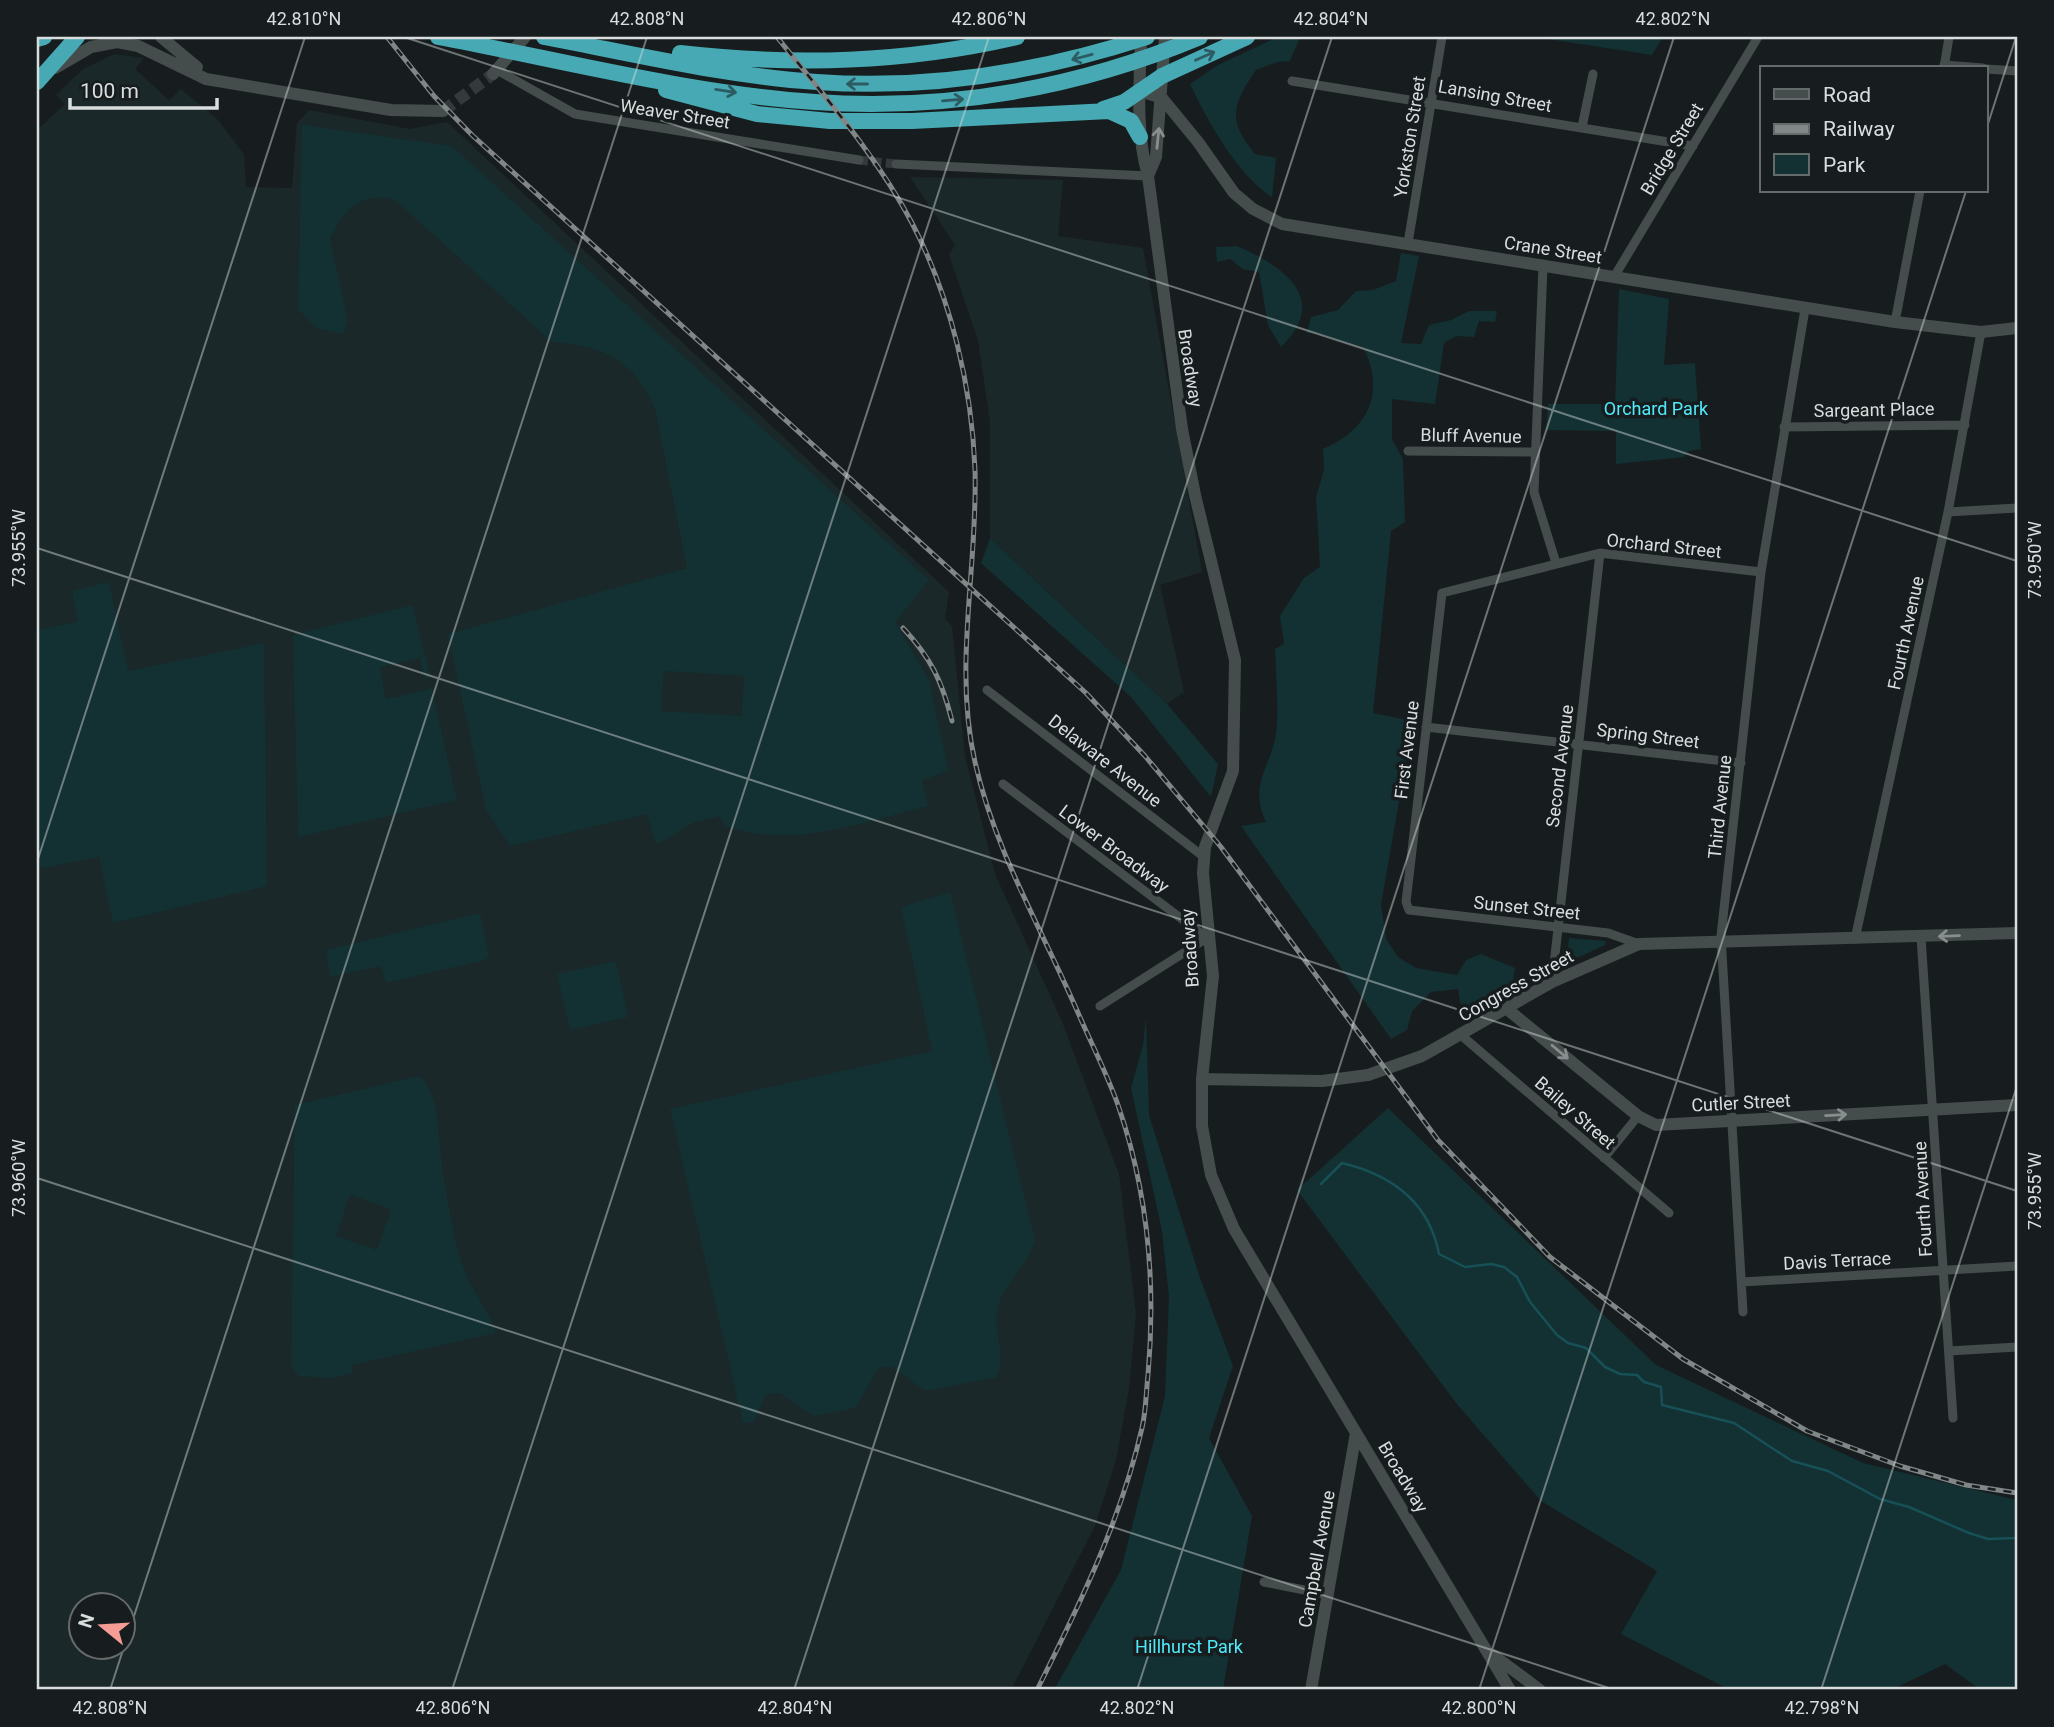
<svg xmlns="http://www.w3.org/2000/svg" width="2054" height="1727" font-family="Roboto,sans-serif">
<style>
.built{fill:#1a2829;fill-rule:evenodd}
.green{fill:#133033;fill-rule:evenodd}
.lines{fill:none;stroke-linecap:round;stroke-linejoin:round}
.stream{stroke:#175157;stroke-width:2.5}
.street-tunnel{stroke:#343a3b;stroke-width:9;stroke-dasharray:9 4.5;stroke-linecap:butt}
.secondary-tunnel{stroke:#343a3b;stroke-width:12;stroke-dasharray:12 6;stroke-linecap:butt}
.street{stroke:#454c4c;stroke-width:9}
.secondary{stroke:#454c4c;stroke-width:12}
.highway{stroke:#46a9b3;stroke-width:16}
.rail-casing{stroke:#818687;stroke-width:5}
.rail{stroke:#171d1e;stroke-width:2.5;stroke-dasharray:8;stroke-linecap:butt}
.oneway{stroke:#2c5c61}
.oneway2{stroke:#888d8e}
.ticks{fill:none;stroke:#d9ddde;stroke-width:2;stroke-opacity:0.45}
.labels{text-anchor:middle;stroke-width:7;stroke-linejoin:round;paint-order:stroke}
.street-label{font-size:18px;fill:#d9ddde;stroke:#171d1e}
.park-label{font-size:18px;fill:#50ebfa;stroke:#171d1e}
.neatline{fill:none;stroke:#d9ddde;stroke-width:2.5}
.ticks-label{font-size:18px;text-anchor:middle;fill:#d9ddde}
</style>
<rect width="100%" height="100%" fill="#171d1e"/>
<path class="built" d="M114 54 144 58 135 69 169 100 181 89 217 119 244 154 246 187 292 188 297 123 309 110 410 129 447 122 949 592 945 619 952 626 965 756 995 874 1063 1024 1119 1174 1136 1313 1129 1388 1116 1460 1095 1526 1011 1690H37V130L65 104 56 95 83 69ZM80 1604H122V1646H80Z
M910 177 1063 180 1058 236 1143 248 1202 572 1160 585 1184 692 1167 704 990 538V422L978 340 949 255 955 245Z"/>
<path class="green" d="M1278 37H1300L1290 61 1277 62 1256 70C1232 105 1227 120 1255 154L1276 158 1272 197C1238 176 1207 120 1190 84L1218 65Z
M1535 37H1663L1652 55Z
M302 125 452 146 929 580 895 622 929 680 948 770 922 781 928 806C864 822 790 850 725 826L720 816 693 823 656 845 647 814 510 846 486 810 448 634 687 568 655 409C634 360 604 346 552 342L394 199C358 193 347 208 330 238L348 322 343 334 316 328 298 309ZM664 671 744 676 742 716 661 711Z
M1237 246C1283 266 1331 299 1281 347L1268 325 1259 272 1243 269 1230 259 1217 262 1216 247Z
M1401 253 1419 256 1401 343 1421 344 1429 325 1451 320 1469 311H1497L1495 322 1479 321 1474 337 1456 336 1444 343 1435 404 1392 399V439L1403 459 1405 522 1391 531 1373 713 1413 721 1381 905 1386 939 1398 957 1416 968 1457 975 1466 960 1481 954 1515 968 1512 988 1463 1019 1458 989 1431 992 1412 1011 1407 1030 1391 1039 1241 826 1266 822C1247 780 1274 767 1277 725 1278 700 1276 674 1275 649L1284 644 1280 616 1304 578 1320 567 1316 497 1324 470 1323 449C1367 430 1386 394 1364 349L1317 333H1307L1311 317 1338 310 1356 291 1373 290 1396 281Z
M1619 289 1669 299 1664 365 1695 363 1701 449 1689 451 1684 457 1616 464V431L1546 430 1548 404H1615Z
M990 538 1167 704 1218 764 1211 797 1131 697 981 563Z
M109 582 128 671 264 643 267 886 113 923 99 857 37 869V630L78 622 72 591Z
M413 605 430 678H425L420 658 380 667 386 699 427 690 431 685 457 800 298 837 293 635Z
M950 892 1035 1240C1029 1267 999 1286 997 1313 994 1336 1007 1354 997 1377L925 1391 892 1366 879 1368 855 1408 814 1416 780 1393 766 1394 754 1422 743 1423 670 1109 932 1051 901 907Z
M480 913 489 957 485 960 386 983 381 966 330 977 326 950Z
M1569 938 1606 941 1605 945 1566 963Z
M616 961 628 1017 570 1030 557 974Z
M1146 1016 1149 1115 1199 1275 1233 1366 1209 1438 1252 1516 1223 1690H1054L1121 1570 1165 1396 1169 1297 1162 1231 1131 1088 1143 1045Z
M419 1076C441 1089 438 1147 443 1172 448 1203 455 1248 467 1276 476 1297 489 1310 496 1333L352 1365 353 1373 333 1378 298 1376 291 1366 295 1105ZM350 1195 391 1209 377 1250 336 1236Z
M1388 1108 1656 1365 1863 1463 2017 1500V1690H1981L1945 1664 1891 1690H1730L1621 1634 1657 1571 1541 1501 1456 1403 1297 1190Z"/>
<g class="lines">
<path class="stream" d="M1321 1184 1342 1163C1392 1175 1429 1202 1439 1254L1465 1267 1491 1264 1504 1267 1517 1277 1530 1302 1557 1335 1568 1343 1586 1348 1605 1367 1620 1374 1637 1375 1644 1382 1661 1387 1662 1405 1734 1423 1792 1461 1828 1471 1880 1499 1909 1507 1969 1533 1988 1539 2017 1538"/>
<path class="street-tunnel" d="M859 160 896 164"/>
<path class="secondary-tunnel" d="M443 111 493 74"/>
<path class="street" d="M1944 65 1983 68
M1944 68 1949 37
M1986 69 2017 71
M497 70 575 114 859 160
M1292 81 1693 146
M1582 127 1593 74
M896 164 1148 176
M1408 243 1442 37
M1543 266 1534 492 1556 563
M1614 277 1758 37
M1895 322 1920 191
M1784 427 1965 425
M1408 451 1534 452
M1948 512 2017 508
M987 690 1204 857
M1426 727 1741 763
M1003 784 1207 938 1100 1006
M1921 937 1953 1418
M1855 939 1948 512 1981 332
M1639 944 1608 933 1409 910 1406 902 1442 593 1600 553 1761 572
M1552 982 1600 553
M1462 1036 1669 1213
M1604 1158 1638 1116
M1742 1282 2017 1266
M1743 1312 1721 936 1761 572 1805 309
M1949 1351 2017 1347
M1264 1582 1329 1595"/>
<path class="secondary" d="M161 37 197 67
M1141 37C1140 84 1135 130 1148 176L1182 429 1195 495 1235 660 1233 771 1205 847 1203 873 1213 976 1202 1079V1126L1211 1175 1234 1229 1510 1690
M55 68 91 47 117 42 138 46 206 79 391 110 443 111
M493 74 525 37
M1140 91 1162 98 1198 142 1234 193 1253 209 1282 224 1895 322 1981 332 2017 328
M1148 176 1156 157 1165 37
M1507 1009 1638 1116 1656 1125 2017 1105
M1202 1079 1322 1081 1368 1075 1422 1056 1552 982 1639 944 2017 933
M1493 1655 1540 1690
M1311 1690 1356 1433"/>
<path class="highway" d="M438 37C561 60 691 94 815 102 947 111 1078 88 1200 37
M544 37C634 54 725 76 817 82 930 90 1040 72 1147 37
M37 39 44 37
M680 53C795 66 904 63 1017 37
M37 82 77 37
M666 90 757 114 830 121H912L1109 111 1131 121 1140 137
M1103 109 1124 102 1162 76 1247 37"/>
<g class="rail-casing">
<path id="rail" d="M387 37 434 96 472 135 1086 693 1145 756 1221 847 1438 1140 1550 1257 1683 1359 1807 1431 1900 1466 1966 1485 2017 1493
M777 37C824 96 877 156 912 223 951 298 972 387 975 470 978 567 953 666 975 762 995 852 1043 931 1079 1015 1092 1045 1107 1074 1118 1105 1148 1192 1156 1284 1148 1375 1146 1393 1146 1411 1142 1428 1121 1520 1079 1606 1037 1690
M903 628C931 658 942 681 952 721"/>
</g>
<use href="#rail" class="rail"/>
</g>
<defs><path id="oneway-shaft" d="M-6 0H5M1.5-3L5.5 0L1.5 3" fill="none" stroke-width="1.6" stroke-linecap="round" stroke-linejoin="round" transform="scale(1.75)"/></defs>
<g class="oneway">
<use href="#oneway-shaft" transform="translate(1205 56) rotate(-24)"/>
<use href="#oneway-shaft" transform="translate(1082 57) rotate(165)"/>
<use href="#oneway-shaft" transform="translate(857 84) rotate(-180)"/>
<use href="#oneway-shaft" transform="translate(726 91) rotate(9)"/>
<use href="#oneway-shaft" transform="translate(953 100) rotate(-5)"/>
</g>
<g class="oneway2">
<use href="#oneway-shaft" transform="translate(1158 138) rotate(-84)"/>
<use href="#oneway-shaft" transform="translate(1949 936) rotate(178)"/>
<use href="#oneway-shaft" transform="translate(1560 1052) rotate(40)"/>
<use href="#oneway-shaft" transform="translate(1836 1115) rotate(-3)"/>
</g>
<path class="ticks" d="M404 37 2017 561M1986 130 2016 37M37 548 2017 1191M37 862 305 37M37 1178 1615 1690M110 1690 647 37M452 1690 989 37M794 1690 1332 37M1137 1690 1674 37M1479 1690 1966 191M1821 1690 2017 1086"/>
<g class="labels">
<g class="street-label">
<text transform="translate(1495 96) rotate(10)" y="6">Lansing Street</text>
<text transform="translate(675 114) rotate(9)" y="6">Weaver Street</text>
<text transform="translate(1410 137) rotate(-81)" y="6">Yorkston Street</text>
<text transform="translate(1672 149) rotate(-59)" y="6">Bridge Street</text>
<text transform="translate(1553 250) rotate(9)" y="6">Crane Street</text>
<text transform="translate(1190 368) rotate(81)" y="6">Broadway</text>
<text transform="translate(1874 410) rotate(-1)" y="6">Sargeant Place</text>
<text transform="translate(1471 436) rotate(1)" y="6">Bluff Avenue</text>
<text transform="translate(1664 546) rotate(6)" y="6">Orchard Street</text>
<text transform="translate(1906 633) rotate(-78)" y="6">Fourth Avenue</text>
<text transform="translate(1648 736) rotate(7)" y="6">Spring Street</text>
<text transform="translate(1407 750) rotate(-83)" y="6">First Avenue</text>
<text transform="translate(1105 761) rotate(38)" y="6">Delaware Avenue</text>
<text transform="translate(1560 766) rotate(-83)" y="6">Second Avenue</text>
<text transform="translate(1720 807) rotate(-84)" y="6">Third Avenue</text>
<text transform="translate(1114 849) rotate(37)" y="6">Lower Broadway</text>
<text transform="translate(1527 908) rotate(6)" y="6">Sunset Street</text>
<text transform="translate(1190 948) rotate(-94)" y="6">Broadway</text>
<text transform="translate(1516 986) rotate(-29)" y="6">Congress Street</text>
<text transform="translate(1741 1103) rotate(-3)" y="6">Cutler Street</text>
<text transform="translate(1575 1113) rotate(41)" y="6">Bailey Street</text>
<text transform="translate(1923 1199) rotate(-93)" y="6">Fourth Avenue</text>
<text transform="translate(1837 1261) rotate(-3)" y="6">Davis Terrace</text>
<text transform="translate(1403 1477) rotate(59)" y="6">Broadway</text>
<text transform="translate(1317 1559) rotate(-80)" y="6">Campbell Avenue</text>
</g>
<g class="park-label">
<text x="1656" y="415">Orchard Park</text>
<text x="1189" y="1653">Hillhurst Park</text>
</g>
</g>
<rect width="2054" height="1727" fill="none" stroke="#171d1e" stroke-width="77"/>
<rect x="1760" y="66" width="228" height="126" fill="#171d1e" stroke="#656a6b" stroke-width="2"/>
<rect x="1774" y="89" width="35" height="10" fill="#454c4c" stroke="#656a6b" stroke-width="2"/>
<text x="1823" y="102" font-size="21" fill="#d9ddde">Road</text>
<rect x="1774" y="124" width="35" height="10" fill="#818687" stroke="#656a6b" stroke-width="2"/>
<text x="1823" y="136" font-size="21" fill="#d9ddde">Railway</text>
<rect x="1774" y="154" width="35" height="21" fill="#133033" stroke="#656a6b" stroke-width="2"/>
<text x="1823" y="172" font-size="21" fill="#d9ddde">Park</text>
<g transform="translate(102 1626) rotate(288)"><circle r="33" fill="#171d1e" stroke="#656a6b" stroke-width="2"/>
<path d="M0-5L12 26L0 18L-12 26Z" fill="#f59c95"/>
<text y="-10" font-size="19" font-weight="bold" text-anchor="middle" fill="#d9ddde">N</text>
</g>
<path d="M70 98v10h147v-10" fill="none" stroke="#d9ddde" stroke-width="3.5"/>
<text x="80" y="98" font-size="21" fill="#d9ddde" stroke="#171d1e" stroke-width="5" paint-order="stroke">100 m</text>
<rect x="38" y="38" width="1978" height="1650" class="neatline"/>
<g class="ticks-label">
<text x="304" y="25">42.810°N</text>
<text x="647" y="25">42.808°N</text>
<text x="989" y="25">42.806°N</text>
<text x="1331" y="25">42.804°N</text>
<text x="1673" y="25">42.802°N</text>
<text transform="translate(19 548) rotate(-90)" y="6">73.955°W</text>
<text transform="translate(2035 560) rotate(-90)" y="6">73.950°W</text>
<text transform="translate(19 1178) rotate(-90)" y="6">73.960°W</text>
<text transform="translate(2035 1191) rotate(-90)" y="6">73.955°W</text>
<text x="110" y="1714">42.808°N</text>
<text x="453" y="1714">42.806°N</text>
<text x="795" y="1714">42.804°N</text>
<text x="1137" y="1714">42.802°N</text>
<text x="1479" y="1714">42.800°N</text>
<text x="1822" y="1714">42.798°N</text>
</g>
</svg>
